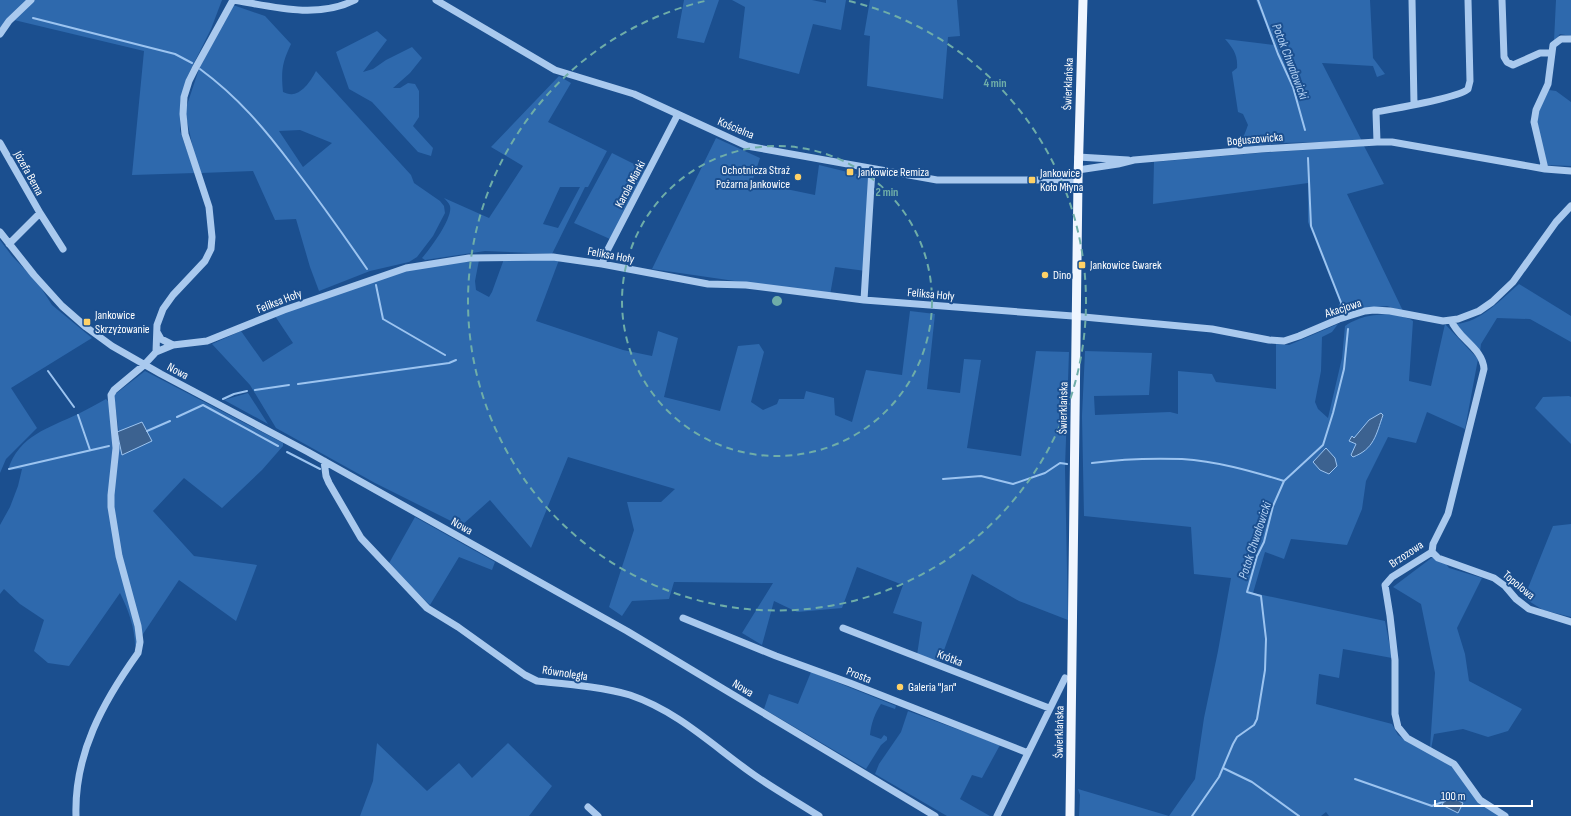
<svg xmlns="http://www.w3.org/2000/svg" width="1571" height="816" font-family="'Sofia Sans Condensed',sans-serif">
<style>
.green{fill:#2e69ad;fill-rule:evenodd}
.water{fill:#3c6290;stroke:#9cc4f0}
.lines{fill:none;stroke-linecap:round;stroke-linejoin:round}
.stream{stroke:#9cc4f0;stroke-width:2}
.minor{stroke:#a9c9ee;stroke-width:7}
.major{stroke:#f0f6ff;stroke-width:9}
.ring{fill:none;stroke:#6fada8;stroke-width:2;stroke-dasharray:7 5}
.poi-dot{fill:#ffd166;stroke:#1b4f8f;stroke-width:1.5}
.labels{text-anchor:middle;stroke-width:4;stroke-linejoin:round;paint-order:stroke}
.street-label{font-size:12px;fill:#fff;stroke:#1b4f8f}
.poi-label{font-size:12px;fill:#fff;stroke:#1b4f8f;text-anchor:start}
.water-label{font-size:13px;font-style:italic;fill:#b5d3f5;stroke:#1b4f8f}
.centre{fill:#6fada8;stroke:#1b4f8f;stroke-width:2}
.ring-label{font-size:12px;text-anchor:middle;font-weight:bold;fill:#6fada8;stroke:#1b4f8f;stroke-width:4;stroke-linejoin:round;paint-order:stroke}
</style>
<rect width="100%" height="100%" fill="#1b4f8f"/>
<path class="green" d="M0 0H27L0 28Z
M35 0H222L211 29 187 77 180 102V131L195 173 132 175 144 51 14 20Z
M684 0H719L704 43 677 38Z
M732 0H812L826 3V0H846L841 30 813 24 799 74 739 58 745 7Z
M870 0H957L960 36 948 37 943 99 867 86 870 36 864 35Z
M1256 0H1370L1373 58 1385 74 1377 77 1373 66 1322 63 1362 141 1280 143 1231 148V145C1243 143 1244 135 1248 125L1243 114 1238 112 1232 72 1237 68C1238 55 1233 48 1225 39L1274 45Z
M1556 0H1571V36L1560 34 1554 41Z
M233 5 265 16 291 44C282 63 281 71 283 92 286 93 290 95 293 94 303 93 312 79 316 71L411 175 414 183 440 201 444 206 445 213 433 236 417 257 409 262 370 271 319 291 310 267 296 219 275 220 253 171 201 173 195 158 185 111 199 69ZM300 130 332 143 303 167 279 131Z
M377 31 387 40 363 72 373 69 386 60 412 47 422 58 410 73 393 88H400L408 83 415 84 419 91V117L413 126 433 148 431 156 418 152 372 102 349 89 336 52Z
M559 76 571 83 548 122 607 151 588 187H585L552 254 485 251 425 260 422 258C430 249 453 218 450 206 449 203 446 200 444 198L489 218 523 166 491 147ZM560 187H580L558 228 543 224Z
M1549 90 1556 91 1571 102V166L1547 165 1537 122 1538 112Z
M716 138 760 158 752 182 815 195 819 165 868 177 866 271 835 267 830 295 652 269Z
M1364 146 1384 184 1347 194 1403 311 1387 306 1336 311 1340 303 1308 222V183L1153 204 1154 162 1258 153Z
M612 153 648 171 610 239 574 223Z
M0 240 12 256 38 283 52 305 92 338 11 388 37 428 6 459 0 473Z
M504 259 559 260 536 321 623 350 652 356 658 331 678 338 664 397 720 411 738 346 759 344 764 352 751 402 763 410 777 404 779 399H804L806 391 834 398 835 415 852 422 866 370 902 375 910 311 935 314 927 389 960 393 964 359 981 360 967 448 1021 456 1036 351 1069 352 1065 468 1068 620 1019 601 972 574 940 661 917 655 922 622 893 613 903 585 857 567 842 608 797 612 774 601 762 645 742 633 773 583 674 582 669 599 632 601 622 616 609 607 634 530 627 502H661L675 489 568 457 531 548 490 500 461 526 375 483 276 428 250 385 212 344 241 331 263 362 293 343 275 316 406 269 479 260 475 281 476 290 489 297 492 292Z
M1519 284 1571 316V342L1530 319 1497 318 1481 344 1480 352 1456 324C1481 322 1500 300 1519 284Z
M1393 314 1410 319 1413 321 1409 381 1431 386 1445 324 1478 359 1465 429 1427 412 1416 443 1388 437 1366 481 1362 509 1347 545 1291 539 1284 559 1265 552 1253 593 1385 621 1392 658 1343 649 1339 678 1319 674 1316 704 1392 724 1398 735 1411 744 1449 763 1467 785 1500 816H1329L1326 812 1321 816H1079L1080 795 1078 789 1169 816 1195 779 1204 718 1218 651 1231 578 1194 574 1191 527 1084 516 1082 416 1085 351 1152 353 1149 395 1094 396 1095 415 1170 412 1178 414V371L1212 374 1216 382 1276 389V344L1289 345 1338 324 1332 332 1322 337 1321 371 1315 402 1318 409 1328 418 1342 358 1345 326C1362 315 1373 315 1393 314Z
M145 371 283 443V446L262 470 222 508 184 478 153 511 194 556 257 565 236 621 179 580 135 646C135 628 128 609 120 593L69 666 48 663 34 651 44 620 20 604 4 589 0 594V525L10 507 18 486 22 469 8 470C19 435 49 428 78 414 88 409 97 404 106 399L109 402 120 442 114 395Z
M248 393 268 424 224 400Z
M1569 396 1571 397V444L1535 408 1543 397Z
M415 517 495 562 492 570 459 557 430 605 388 565Z
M1571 524V617L1543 610 1524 598 1553 526Z
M1438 553 1449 568 1482 578 1457 628 1465 654 1469 681 1522 709 1508 731 1488 737 1463 729 1434 734 1431 749 1430 748 1435 673 1421 604 1393 587Z
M811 672 896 706 895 709 881 704C875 713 871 724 870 735L881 739 884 735 887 737V740L881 745 866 769 764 709 769 694 798 704Z
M908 711 1000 745 982 778 972 775 960 799 990 816H947L875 774 879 764 901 732Z
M377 743 427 791 459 763 472 778 508 743 552 786 529 816H360L373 781Z"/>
<path class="water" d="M1381 413 1383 415C1376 435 1374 449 1353 457L1351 455 1356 444 1349 441 1352 436 1354 438 1369 420Z
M142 422 152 441 122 455 117 432Z
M1326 448 1335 458 1337 466 1329 474 1320 470 1313 462Z
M1447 795 1463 803 1458 813 1442 805Z"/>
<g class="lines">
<path class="stream" d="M1258 0 1278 54 1293 87 1305 130
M33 18 175 54 192 63
M200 69C238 97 264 128 292 165 318 199 343 234 367 269
M1308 158 1311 226 1342 305
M376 285 383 319 445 355
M48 371 74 407
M298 384 449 363 456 360
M255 390 289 385
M223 399 234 394 247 391
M203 405 278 446
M78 415 90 450
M177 417 203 405
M147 431 170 421
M287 452 320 469
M1092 463C1121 459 1152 458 1182 459 1216 461 1251 471 1284 481
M9 469 109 446
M943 479 981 476 1013 484 1045 473 1060 463 1067 464
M1223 768 1252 782 1299 816
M1355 779 1432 806 1445 801
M1192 816 1219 777 1233 744 1237 737 1254 725 1257 719 1265 670 1266 639 1261 596 1247 592 1257 556 1264 542 1273 506 1284 481 1323 445 1333 413 1344 369 1348 329"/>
<path class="minor" d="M234 0C273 7 318 19 355 0
M436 0 555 70 634 94 747 146 937 180H1078
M1412 0 1414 104
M1502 0 1504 57 1507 62 1513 65 1540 53H1551
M0 34 9 21 31 0
M1377 142 1376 112C1392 109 1459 98 1468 89L1470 81 1468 0
M0 143 40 213 63 249
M1078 157 1128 160
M1545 169 1534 122 1536 110 1548 84 1553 45 1561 39H1571
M1078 170 1118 164 1134 160 1261 149 1377 142H1392L1545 169 1571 171
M0 232 34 275 62 306 86 327 112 346 161 374 308 452 627 631 935 816
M9 244 40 213
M602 264 607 251 678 114
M864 300 872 169
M1451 320C1458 339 1483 348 1484 369L1448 514 1433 544 1432 552 1392 577 1385 585 1390 616 1395 660V714L1398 727 1407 738 1454 764 1480 800 1505 816
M157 332 161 339 173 345
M156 352 173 345 207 341 284 310 406 268 469 258 553 257 602 264 708 284 746 285 864 300 1073 316 1212 329 1269 340 1284 341 1299 336 1339 319 1365 311 1374 310 1390 311 1443 321 1458 319 1479 311 1492 302 1513 282 1556 222 1571 206
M324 461 326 476 329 483 361 538 427 608 458 627 525 675 537 681C566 684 604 687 630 695 677 711 711 744 750 772 772 788 796 801 819 816
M1432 552 1438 558 1494 578 1505 586 1516 599 1529 609 1571 622
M683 618 776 656 850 683 1028 753
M843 628 1049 708
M588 807 598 816
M76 816C74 754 103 702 138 653L140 642 138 626 119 556 111 507V495L116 448 111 395 114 390 144 365 156 352 157 325 163 309 173 295 205 261 211 249 212 237 209 207 185 134 183 114 184 97 189 81 195 69 233 0
M997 816 1065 678"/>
<path class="major" d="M1070 816 1078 180 1083 0"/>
</g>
<g class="ring">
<circle cx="777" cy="301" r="155"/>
<path d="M849 1A309 309 0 1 1 705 1"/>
</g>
<g class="poi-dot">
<rect x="846" y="168" width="8" height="8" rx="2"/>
<circle cx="798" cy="177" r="4"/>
<rect x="1028" y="176" width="8" height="8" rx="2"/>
<rect x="1078" y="261" width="8" height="8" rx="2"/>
<circle cx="1045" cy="275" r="4"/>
<rect x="83" y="318" width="8" height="8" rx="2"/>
<circle cx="900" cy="687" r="4"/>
</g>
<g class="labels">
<g class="street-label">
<text transform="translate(1068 84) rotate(-88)" y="4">Świerklańska</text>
<text transform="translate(736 128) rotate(23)" y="4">Kościelna</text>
<text transform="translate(1255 139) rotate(-5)" y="4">Boguszowicka</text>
<text transform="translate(29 173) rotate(61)" y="4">Józefa Bema</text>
<text transform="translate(630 184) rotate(-62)" y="4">Karola Miarki</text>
<text transform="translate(611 255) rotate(10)" y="4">Feliksa Hoły</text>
<text transform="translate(931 294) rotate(5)" y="4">Feliksa Hoły</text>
<text transform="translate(279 301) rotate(-21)" y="4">Feliksa Hoły</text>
<text transform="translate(1343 308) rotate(-18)" y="4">Akacjowa</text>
<text transform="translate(178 371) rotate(28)" y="4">Nowa</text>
<text transform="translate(1063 408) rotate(-89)" y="4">Świerklańska</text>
<text transform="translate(462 526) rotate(29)" y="4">Nowa</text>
<text transform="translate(1406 554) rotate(-34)" y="4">Brzozowa</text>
<text transform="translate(1519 585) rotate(40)" y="4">Topolowa</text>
<text transform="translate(950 658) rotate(21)" y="4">Krótka</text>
<text transform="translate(565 673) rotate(9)" y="4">Równoległa</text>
<text transform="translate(859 675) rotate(21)" y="4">Prosta</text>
<text transform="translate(743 688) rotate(31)" y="4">Nowa</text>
<text transform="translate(1059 732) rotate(-89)" y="4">Świerklańska</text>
</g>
<g class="poi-label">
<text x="790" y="174" text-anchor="end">Ochotnicza Straż<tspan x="790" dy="14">Pożarna Jankowice</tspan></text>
<text x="858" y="176">Jankowice Remiza</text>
<text x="1040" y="177">Jankowice<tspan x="1040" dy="14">Koło Młyna</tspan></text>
<text x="1090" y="269">Jankowice Gwarek</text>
<text x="1053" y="279">Dino</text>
<text x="95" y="319">Jankowice<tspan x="95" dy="14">Skrzyżowanie</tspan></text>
<text x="908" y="691">Galeria "Jan"</text>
</g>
<g class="water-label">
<text transform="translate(1291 61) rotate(69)" y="5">Potok Chwałowicki</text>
<text transform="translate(1254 540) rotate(-72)" y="5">Potok Chwałowicki</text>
</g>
</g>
<circle cx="777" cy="301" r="6" class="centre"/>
<g class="ring-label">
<text x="995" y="87">4 min</text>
<text x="887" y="196">2 min</text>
</g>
<path d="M1435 800v6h97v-6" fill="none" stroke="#ffffff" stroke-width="2"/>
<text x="1441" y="800" font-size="12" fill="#ffffff" stroke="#1b4f8f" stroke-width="3" paint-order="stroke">100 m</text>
</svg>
